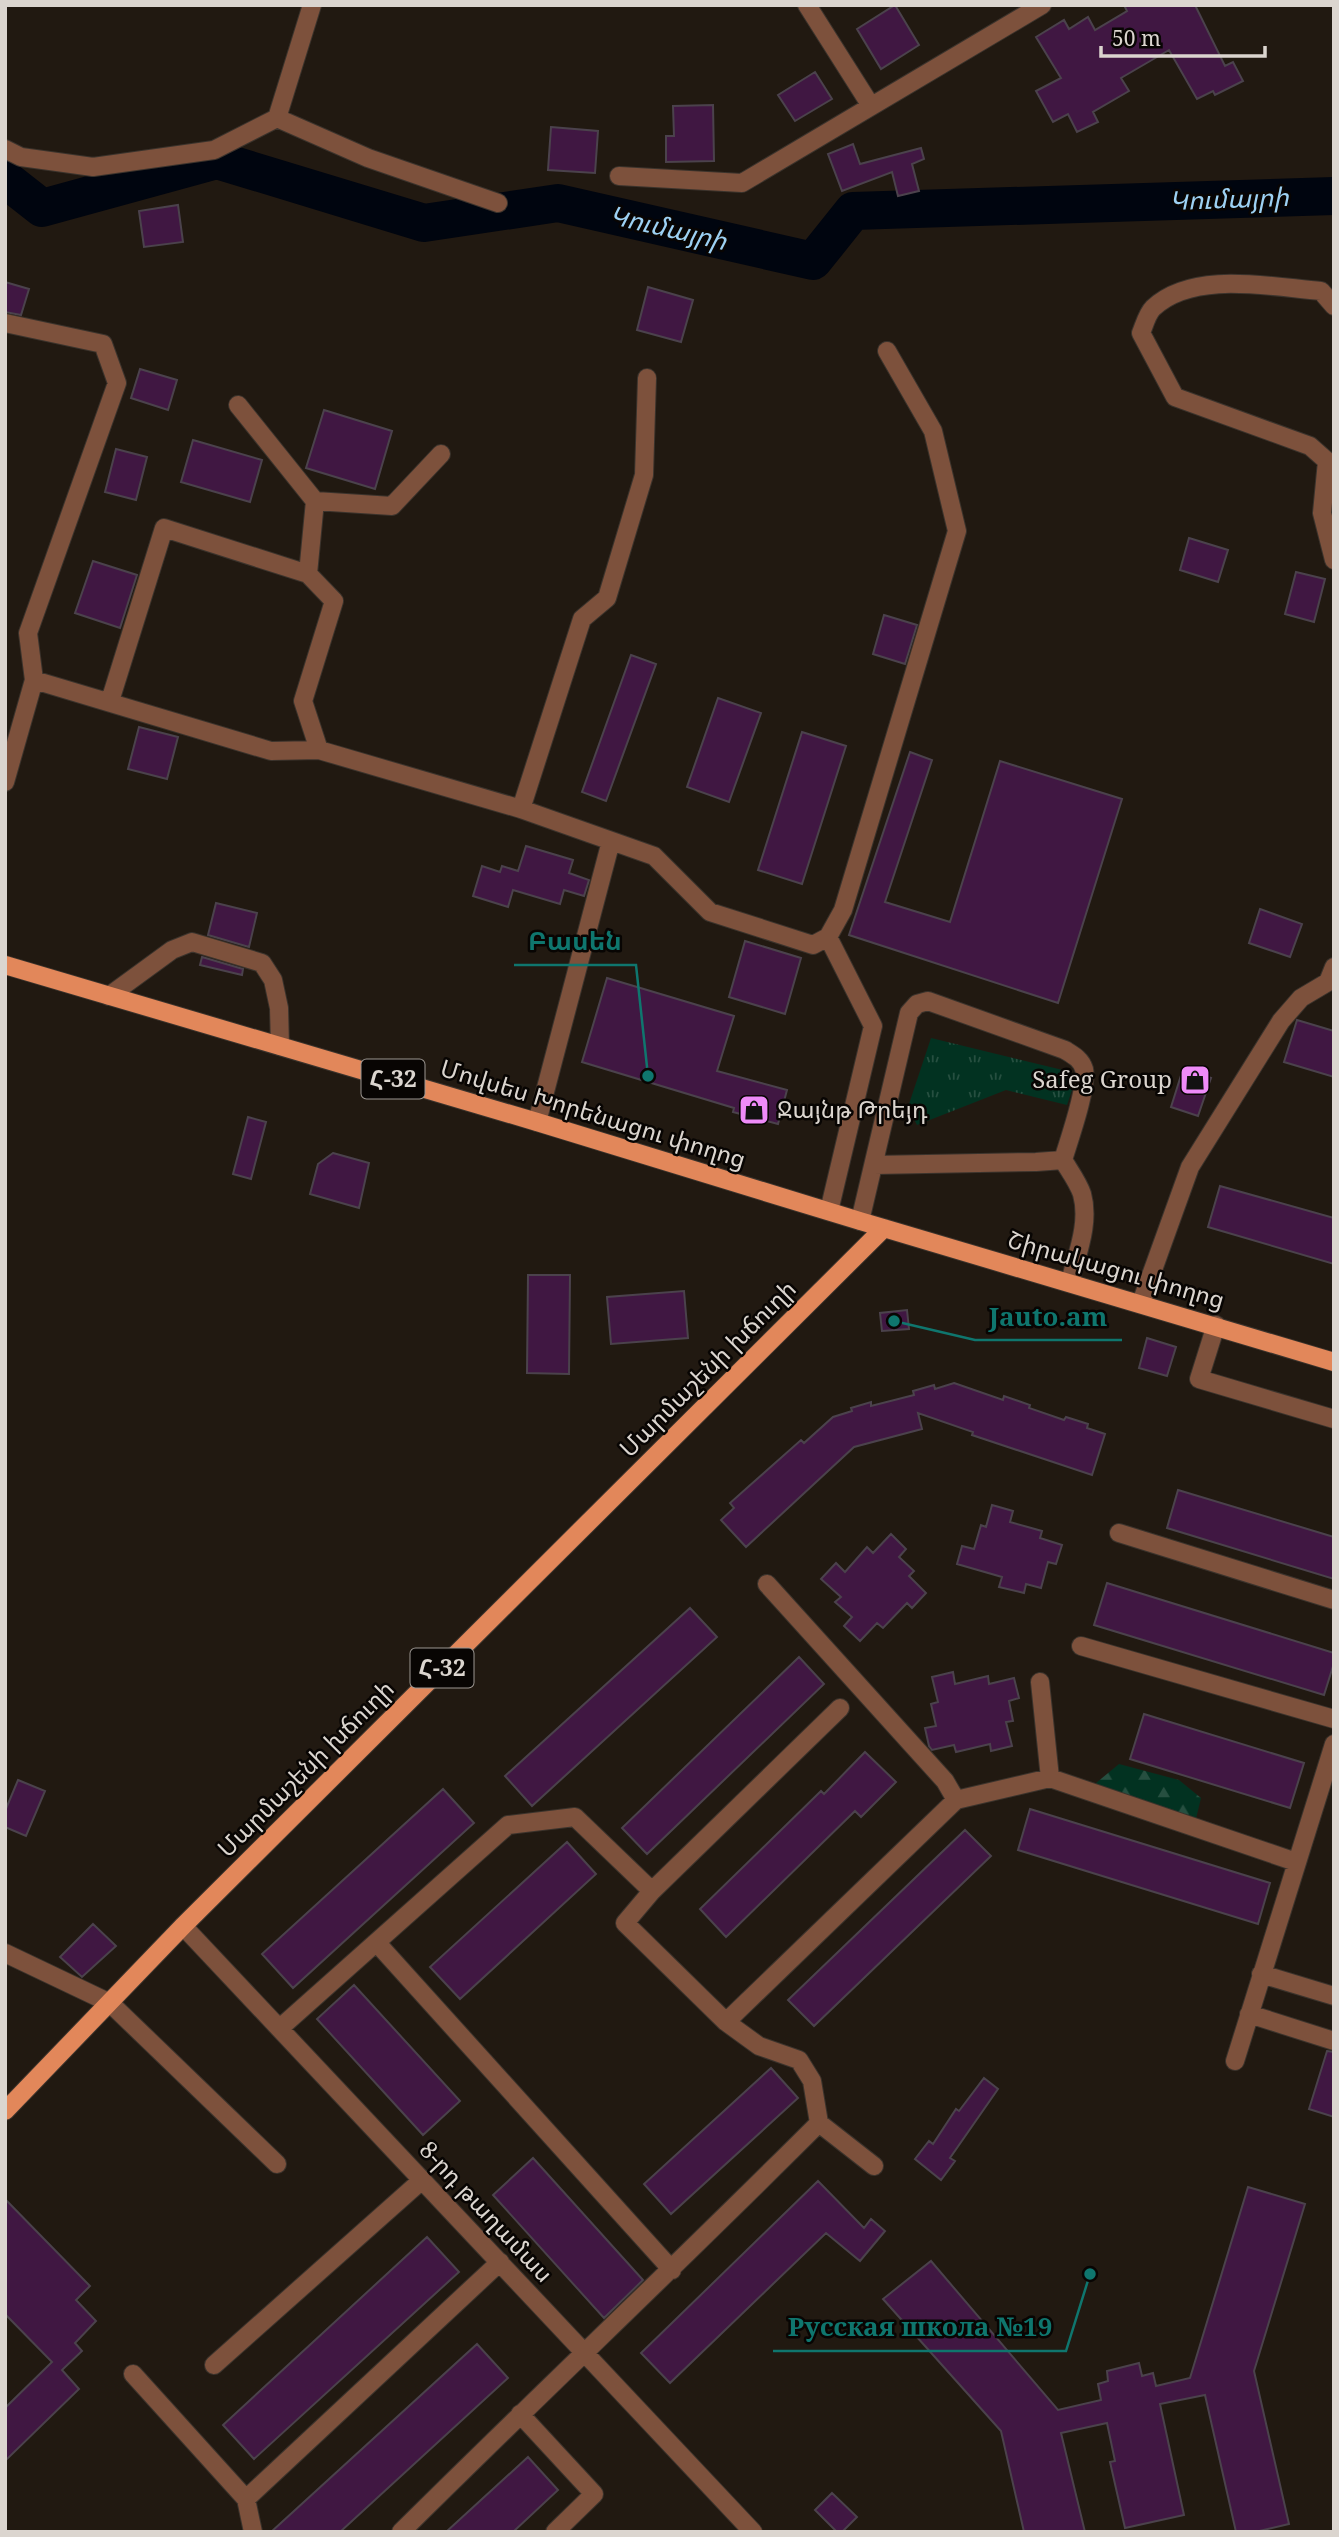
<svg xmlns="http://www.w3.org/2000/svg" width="1339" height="2537" font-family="'Noto Serif','Noto Sans Armenian',serif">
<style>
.grass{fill:url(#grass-tufts)}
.forest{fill:url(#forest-firs)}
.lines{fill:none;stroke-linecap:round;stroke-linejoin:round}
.river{stroke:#00050f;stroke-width:38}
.building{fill:#401742;stroke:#4b424c;stroke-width:2}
.minor-casing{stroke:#3b332c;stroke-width:20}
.major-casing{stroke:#3b332c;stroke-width:20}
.minor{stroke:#7d513c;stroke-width:18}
.major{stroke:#e2875a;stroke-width:18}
.labels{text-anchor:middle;stroke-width:5;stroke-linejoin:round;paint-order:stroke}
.shield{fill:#080503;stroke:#9c9792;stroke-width:2}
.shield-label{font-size:23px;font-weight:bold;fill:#dbd5cf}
.poi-label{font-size:24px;fill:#dbd5cf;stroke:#080503;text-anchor:end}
.street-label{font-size:24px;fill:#dbd5cf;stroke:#080503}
.water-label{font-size:26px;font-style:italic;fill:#9dd1f3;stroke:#080503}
.leader{fill:none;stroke:#0f766e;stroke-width:2.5}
.callout-dot{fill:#0f766e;stroke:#080503;stroke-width:2.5}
.callout-label{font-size:26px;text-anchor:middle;font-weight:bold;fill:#0f766e;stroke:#080503;stroke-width:5;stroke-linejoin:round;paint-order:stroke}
</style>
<defs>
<pattern id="grass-tufts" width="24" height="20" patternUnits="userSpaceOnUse" patternTransform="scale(1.75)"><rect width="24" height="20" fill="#023221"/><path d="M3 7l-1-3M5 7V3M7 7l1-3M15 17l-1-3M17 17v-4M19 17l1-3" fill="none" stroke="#264f40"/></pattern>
<pattern id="forest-firs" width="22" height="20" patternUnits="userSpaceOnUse" patternTransform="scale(1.75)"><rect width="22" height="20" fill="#023221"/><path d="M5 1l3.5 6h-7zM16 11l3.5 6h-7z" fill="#264f40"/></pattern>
</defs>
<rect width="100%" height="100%" fill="#211911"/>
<path class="grass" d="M931 1038 1071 1072 1075 1081 1067 1105 1006 1090 917 1125 908 1107Z"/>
<path class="forest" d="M1119 1764 1179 1780 1201 1798 1194 1827 1110 1800 1096 1783Z"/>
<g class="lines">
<path class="river" d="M5 179 42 208 217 160 424 223 558 203 813 261 853 211 1334 196"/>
</g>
<path class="building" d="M895 5 919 45 881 69 857 29Z
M1124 5H1195L1225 66 1233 62 1243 81 1215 95 1213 91 1197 99 1169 50 1121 78 1129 91 1093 112 1098 122 1077 132 1068 114 1053 122 1036 91 1061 78 1036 37 1064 20 1069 29 1088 17 1095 30 1127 11Z
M815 72 832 99 795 121 778 95Z
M713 105 714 161 666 162V136H674L673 106Z
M551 127 598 131 595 173 548 170Z
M853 144 860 164 921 148 924 159 912 164 919 191 898 196 892 172 842 191 828 154Z
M178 205 183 242 144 247 139 211Z
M5 282 29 289 21 315 5 312Z
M648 287 693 300 681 342 637 330Z
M140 369 177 380 168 410 131 398Z
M324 410 392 431 375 489 306 468Z
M193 440 262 460 250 502 181 482Z
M116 449 147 457 136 500 105 492Z
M1189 538 1228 550 1218 582 1180 570Z
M93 561 137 575 120 628 75 613Z
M1296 572 1325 579 1314 622 1285 614Z
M884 615 917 625 905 664 873 654Z
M631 655 656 664 606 801 582 792Z
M718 698 761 713 729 802 687 787Z
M139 727 178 737 167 779 128 769Z
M802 732 846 746 802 884 758 870Z
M910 752 932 760 885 902 950 922 1000 761 1122 799 1058 1003 849 935Z
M526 846 573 860 569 873 589 880 584 896 564 890 560 904 513 890 508 907 473 896 482 866 500 872 502 866 518 871Z
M216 903 257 913 249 947 208 935Z
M1260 909 1302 924 1290 957 1249 943Z
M745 941 801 958 785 1014 729 997Z
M202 957 243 969 242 975 200 965Z
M607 978 734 1016 717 1071 787 1090 778 1124 733 1112 734 1108 582 1062Z
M1297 1020 1334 1031V1077L1284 1062Z
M1183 1069 1211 1078 1198 1116 1171 1107Z
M248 1117 266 1122 251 1179 233 1174Z
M333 1153 369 1163 359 1208 310 1194 318 1164Z
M1220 1186 1334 1218V1264L1208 1227Z
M528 1275H570L569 1374 527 1373Z
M684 1291 688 1338 611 1344 607 1297Z
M907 1310 909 1329 882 1331 880 1313Z
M1147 1338 1176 1347 1167 1376 1139 1368Z
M954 1383 1003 1400 1004 1396 1030 1405 1029 1408 1064 1420 1066 1417 1088 1424 1087 1428 1105 1434 1092 1475 972 1435 973 1432 918 1413 922 1429 854 1447 746 1547 721 1520 734 1508 730 1503 748 1487 801 1440 804 1443 833 1417 852 1411 851 1408 871 1402V1406L914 1395 913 1391 934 1385 935 1389Z
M1178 1490 1334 1537V1579L1167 1528Z
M992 1505 1013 1511 1010 1522 1042 1531 1040 1538 1062 1545 1056 1564 1048 1562 1041 1588 1026 1584 1024 1593 999 1587 1002 1577 957 1564 962 1546 974 1549 981 1525 986 1527Z
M891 1534 906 1549 899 1557 914 1571 909 1576 926 1593 912 1608 907 1603 883 1628 877 1623 860 1641 844 1626 852 1617 835 1602 841 1597 821 1579 836 1563 845 1572 867 1547 873 1553Z
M1107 1583 1334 1653V1663L1324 1695 1094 1625Z
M690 1608 717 1637 532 1806 505 1776Z
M799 1657 824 1684 647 1854 622 1828Z
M953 1672 955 1684 988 1676 989 1684 1014 1678 1019 1698 1009 1701 1013 1721 1006 1722 1012 1746 991 1751 990 1744 956 1752 954 1745 932 1750 929 1746 925 1728 936 1726 931 1704 938 1702 932 1677Z
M1144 1714 1304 1763 1290 1808 1130 1759Z
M865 1752 896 1782 861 1817 855 1811 726 1937 700 1909 821 1791 824 1794Z
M18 1780 45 1791 26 1836 5 1827V1811Z
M443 1789 474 1823 293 1988 262 1954Z
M1030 1809 1270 1883 1258 1924 1018 1850Z
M965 1830 991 1856 814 2026 788 2000Z
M567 1842 596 1874 460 1999 430 1967Z
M93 1924 116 1946 82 1977 60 1957Z
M354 1985 460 2101 423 2135 317 2019Z
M1327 2051 1334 2052V2117L1309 2109Z
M771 2068 798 2098 671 2214 644 2184Z
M984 2078 998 2089 950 2158 955 2161 941 2180 915 2159 929 2141 933 2144 956 2109 959 2111Z
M533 2158 643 2280 604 2318 493 2195Z
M818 2181 864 2228 871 2219 885 2231 860 2261 826 2233 670 2383 641 2353Z
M1248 2187 1305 2204 1254 2371 1289 2524 1255 2532H1236L1205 2395 1160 2404 1184 2515 1125 2528 1110 2462 1115 2461 1107 2423 1061 2433 1085 2532H1024L1001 2431 883 2299 931 2261 1058 2410 1101 2400 1098 2384 1108 2381 1107 2371 1139 2363 1142 2376 1153 2373 1156 2386 1190 2378Z
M5 2199 90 2286 76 2300 96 2321 75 2343 82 2351 62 2370 79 2389 5 2461V2408L52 2362 5 2314Z
M427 2237 459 2272 254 2459 223 2425Z
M477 2344 508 2378 340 2532H271Z
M528 2457 558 2490 513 2532H446Z
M832 2493 857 2517 842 2532H837L815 2510Z"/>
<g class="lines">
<g class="minor-casing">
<path id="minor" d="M807 5 871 106
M277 118 312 5
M5 149 21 157 93 167 214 150 277 118 368 158 498 203
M619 176 742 183 1042 5
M1334 306 1321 291C1271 287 1193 270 1153 308 1147 314 1144 326 1141 333L1175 397 1310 446 1327 461 1322 513 1334 560
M5 323 103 344 117 383 28 633 34 680 5 782
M238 405 315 501 308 574 334 601 303 701 319 750
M315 501 392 506 441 454
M34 680 271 751 319 750 521 809 654 856 710 912 813 945 828 937 843 910 957 531 933 431 887 351
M110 701 164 528 308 574
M521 809 582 619 607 598 644 475 647 378
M828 937 873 1026 829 1211
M109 996 172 950 192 942 262 963 273 980 279 1008 280 1046
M537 1122 611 841
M874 1165 1036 1162 1063 1160
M860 1221 909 1013 917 1004 928 1001 1065 1050C1073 1055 1081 1059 1084 1069 1088 1087 1069 1140 1063 1160 1069 1170 1078 1182 1082 1194 1090 1223 1077 1254 1070 1282
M1141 1303 1190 1167 1281 1021 1301 998 1328 982 1334 967
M1216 1325 1199 1379 1334 1419
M1119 1533 1334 1600
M767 1584 945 1781 956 1800
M1081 1646 1334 1719
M1040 1682 1050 1778
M652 1891 840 1708
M183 1926 753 2532
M377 1943 672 2270
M5 1953 110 2003 277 2164
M1261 1974 1334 1996
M1249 2014 1334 2041
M726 2022 956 1800 1050 1778 1296 1862
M280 2028 508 1825 575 1817 652 1891 625 1923 726 2022 759 2046 799 2060 812 2081 819 2123
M1235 2061 1334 1744
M214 2365 422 2180
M133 2374 246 2499 253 2532
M520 2414 594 2494 555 2532
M246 2499 500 2262
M401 2532C539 2395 681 2261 819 2123L874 2166"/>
</g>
<g class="major-casing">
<path id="major" d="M5 965 537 1122 860 1221 1334 1362
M5 2111 183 1926 884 1228"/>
</g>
<use href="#minor" class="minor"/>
<use href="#major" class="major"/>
</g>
<defs>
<g id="shop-square" transform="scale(1.575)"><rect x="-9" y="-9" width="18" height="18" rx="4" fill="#ee8bf8" stroke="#080503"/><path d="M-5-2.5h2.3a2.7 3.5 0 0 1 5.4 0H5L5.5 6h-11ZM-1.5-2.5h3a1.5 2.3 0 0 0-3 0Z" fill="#111"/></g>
</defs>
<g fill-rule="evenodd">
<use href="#shop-square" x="1195" y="1080"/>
<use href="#shop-square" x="754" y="1110"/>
</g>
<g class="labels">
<g class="shield">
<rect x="361.5" y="1059.5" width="63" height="39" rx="5"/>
<rect x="410.5" y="1648.5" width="63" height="39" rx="5"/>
</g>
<g class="shield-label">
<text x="393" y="1087">Հ-32</text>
<text x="442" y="1676">Հ-32</text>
</g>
<g class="poi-label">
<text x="1172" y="1088">Safeg Group</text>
<text x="777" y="1118" text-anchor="start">Ջայնթ Թրեյդ</text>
</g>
<g class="street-label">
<text transform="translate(593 1114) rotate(17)" y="8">Մովսես Խորենացու փողոց</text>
<text transform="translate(1116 1270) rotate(16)" y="8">Շիրակացու փողոց</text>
<text transform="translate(708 1369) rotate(-45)" y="8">Մարմաշենի խճուղի</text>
<text transform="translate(306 1769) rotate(-45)" y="8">Մարմաշենի խճուղի</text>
<text transform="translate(486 2212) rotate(47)" y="8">8-րդ թաղամաս</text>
</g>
<g class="water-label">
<text transform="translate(1229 199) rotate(-2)" y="9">Կումայրի</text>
<text transform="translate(668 228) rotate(13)" y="9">Կումայրի</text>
</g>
</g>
<path class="leader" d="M648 1076L636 965H514M894 1321L975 1340H1122M1090 2274L1066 2351H773"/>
<g class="callout-dot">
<circle cx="648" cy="1076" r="7"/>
<circle cx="894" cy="1321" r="7"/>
<circle cx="1090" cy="2274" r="7"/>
</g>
<g class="callout-label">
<text x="575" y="950">Բասեն</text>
<text x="1048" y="1326">Jauto.am</text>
<text x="920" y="2336">Русская школа №19</text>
</g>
<rect width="1339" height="2537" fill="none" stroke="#dbd5cf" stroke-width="14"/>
<path d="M1101 46v10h164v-10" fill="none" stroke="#dbd5cf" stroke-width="3.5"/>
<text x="1112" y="46" font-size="21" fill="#dbd5cf" stroke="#080503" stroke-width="5" paint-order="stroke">50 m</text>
</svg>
